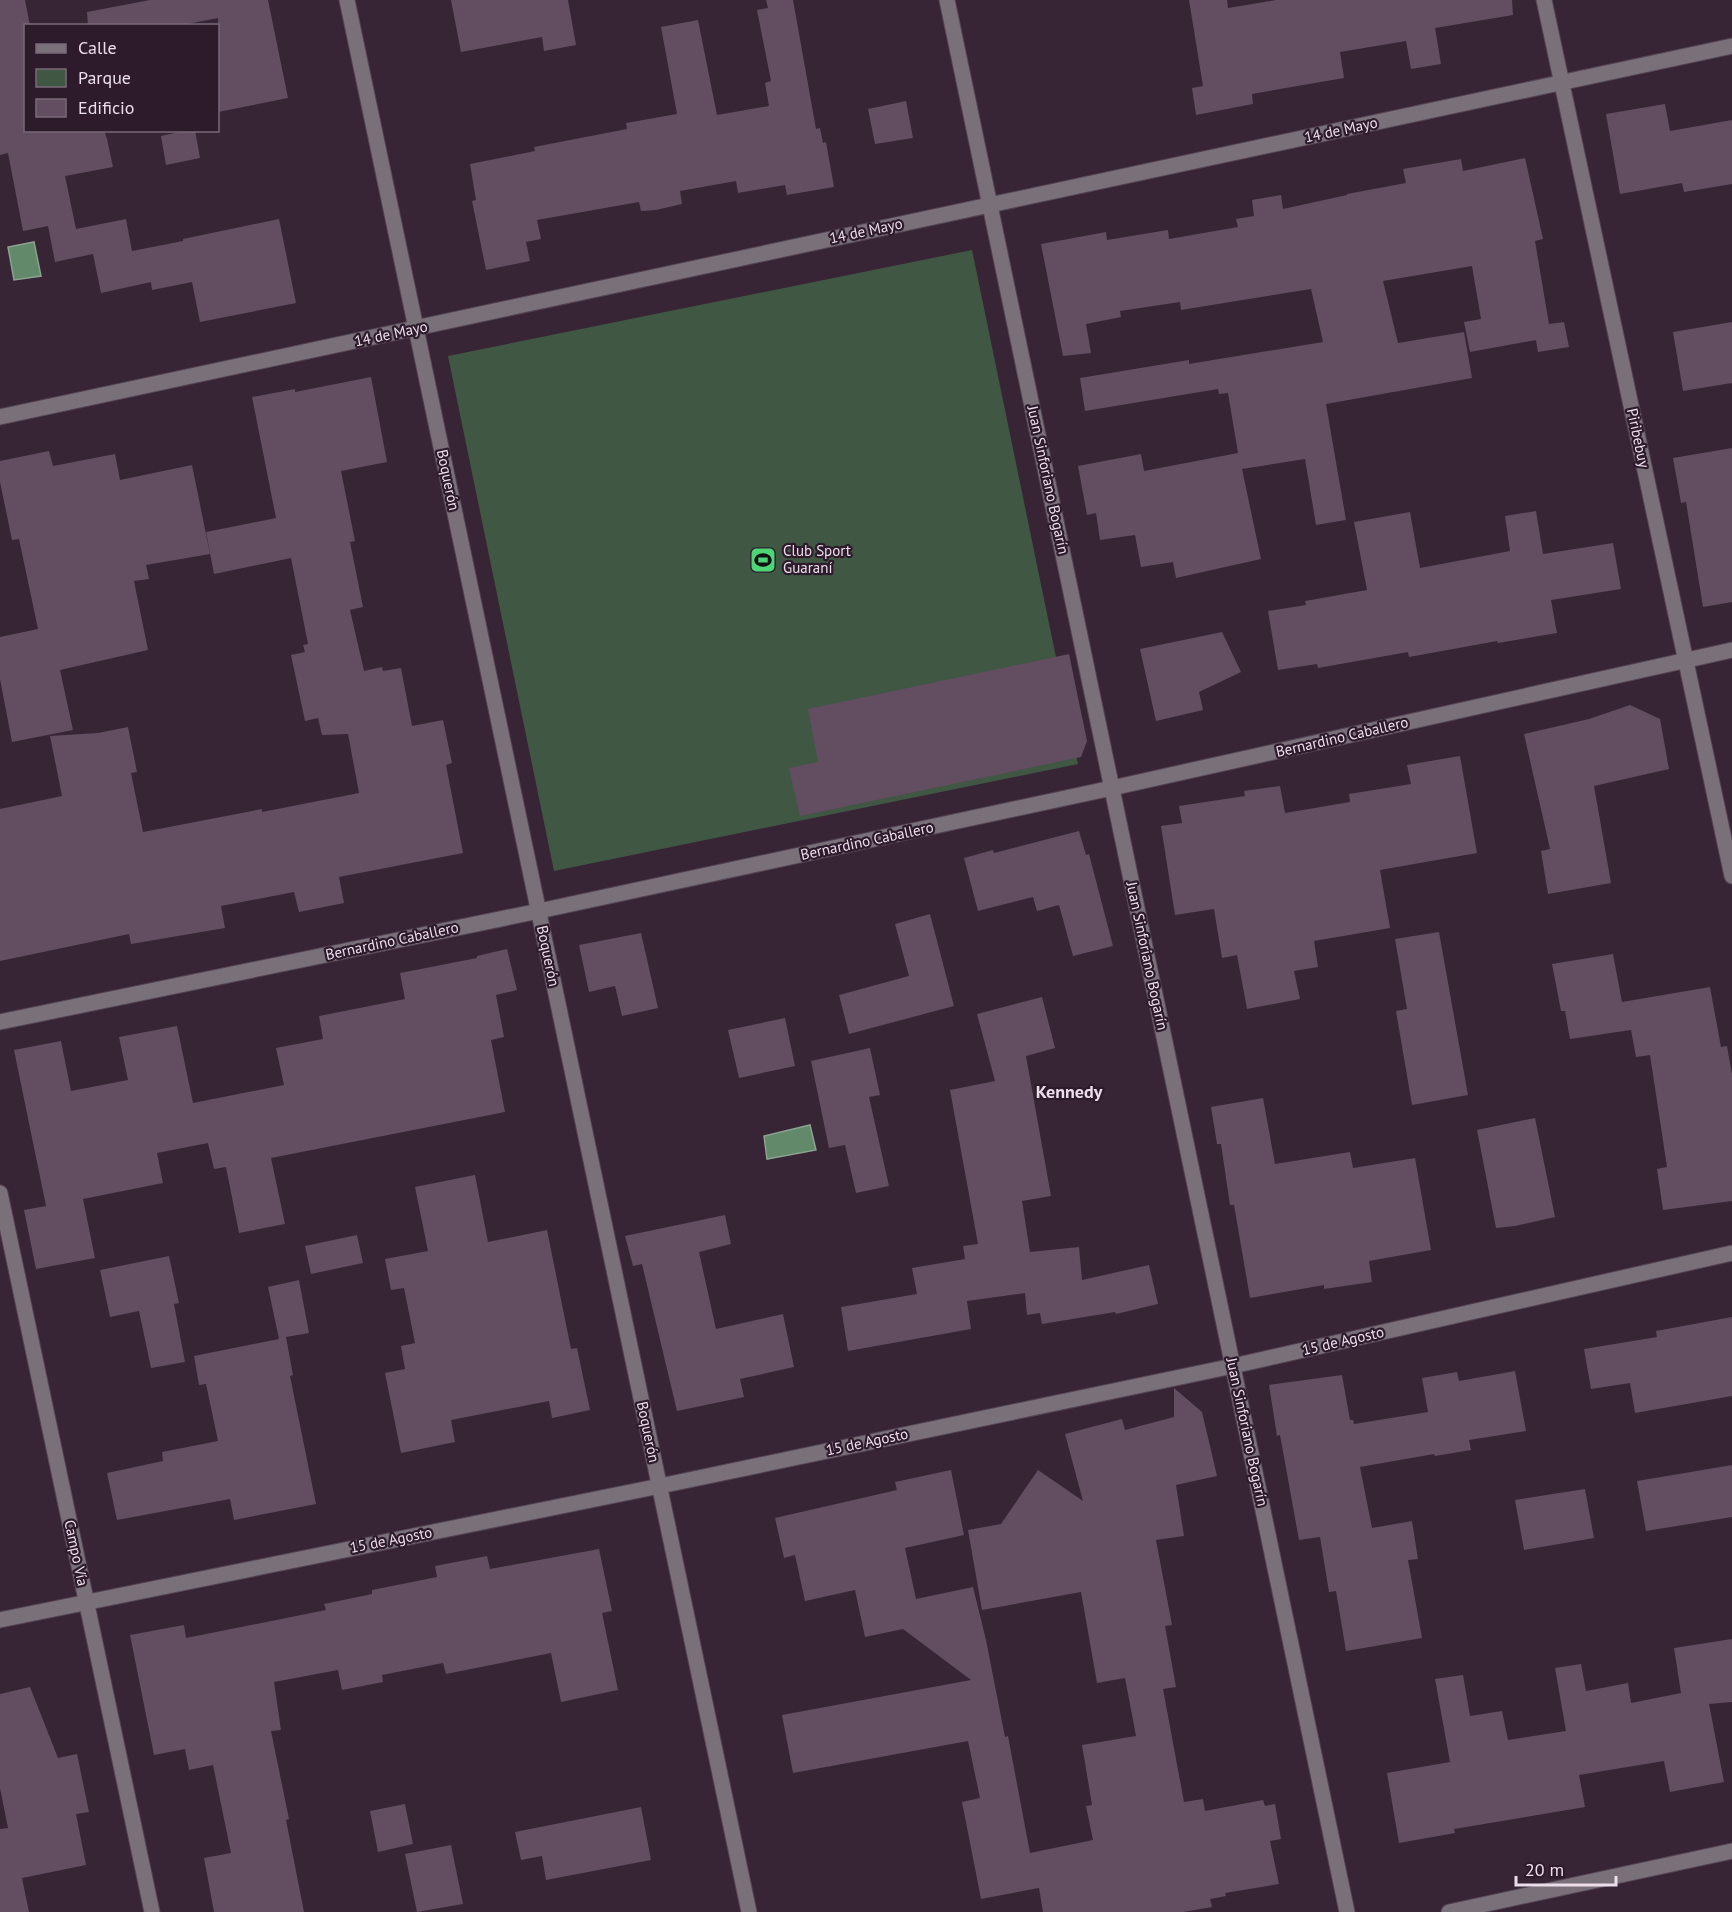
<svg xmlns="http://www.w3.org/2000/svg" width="1732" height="1912" font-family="'PT Sans',sans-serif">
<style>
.green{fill:#405744}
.water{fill:#62896a;stroke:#8ba290;stroke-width:1.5}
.building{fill:#624d61}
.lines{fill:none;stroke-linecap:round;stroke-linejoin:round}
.minor-casing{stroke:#544353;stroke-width:17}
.minor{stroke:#797079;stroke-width:15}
.labels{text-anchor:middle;stroke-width:4.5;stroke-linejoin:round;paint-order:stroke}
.street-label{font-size:15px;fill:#ebdeea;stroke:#2d1b2c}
.poi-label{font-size:15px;fill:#ebdeea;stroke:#2d1b2c;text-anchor:start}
.quarter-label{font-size:18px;font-weight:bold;fill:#ebdeea;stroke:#2d1b2c}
</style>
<rect width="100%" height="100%" fill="#372536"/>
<path class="green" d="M972 250 1078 764 554 871 448 356Z"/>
<path class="water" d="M34 242 41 276 14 280 8 247Z
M810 1125 816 1150 767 1159 764 1136Z"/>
<path class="building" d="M0 0H25L30 26H26V130H104L107 139 113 167 65 176 76 229 126 219 132 251 183 241V239L279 219 296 303 200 322 192 282 152 290 151 282 101 293 93 254 55 262 48 226 23 231 8 153 0 155Z
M150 0H268L288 98 218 112V18L177 26H88L87 12Z
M451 0H568L576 45 544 51 542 37 461 52Z
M766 0H793L816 129 820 128 823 143 826 142 834 187 787 195 785 185 738 193 736 181 680 191 682 204 656 210 641 211 639 202 537 220 541 239 526 242 530 261 486 270 472 201 476 200 470 164 535 151 534 147 627 129 626 123 677 114 661 27 698 20 717 115 769 106 765 83 771 81 757 10 768 8Z
M1189 0H1227L1228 8 1276 0H1512L1513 15 1435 28 1441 64 1411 69 1406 41 1340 52 1344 78 1252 94 1253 104 1196 115 1192 88 1203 86Z
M906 101 913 138 875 144 868 109Z
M1665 104 1670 131 1732 120V184L1684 192 1682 183 1620 194 1606 114Z
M188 130H195L200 158 166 165 161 136Z
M1525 158 1543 239 1535 241 1549 324 1564 322 1569 347 1538 352 1536 340 1470 352 1464 322 1481 319 1472 266 1383 281 1398 343 1464 332 1472 378 1326 404 1346 520 1316 525 1305 459 1242 469 1261 559 1176 578 1173 562 1141 567 1135 535 1100 540 1096 513 1087 515 1078 466 1141 454 1144 471 1238 453 1228 393 1219 394 1218 389 1085 411 1080 378 1189 360V364L1323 342 1311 289 1181 310 1180 302 1120 311 1121 317 1086 324 1091 353 1063 356 1041 244 1106 232 1107 240 1168 230 1169 239 1238 227 1236 219 1254 216 1252 200 1281 195 1283 209 1347 195V194L1406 183 1403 169 1461 159 1463 171Z
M1732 322V383L1683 391 1673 332Z
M371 377 387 462 341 471 355 541 350 542 363 607 350 610 364 671 382 667 383 671 401 668 412 726 443 720 452 763 446 765 463 853 339 877 344 903 299 912 294 892 221 906 225 928 131 944 129 934 0 961V809L62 796 50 736 98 733 128 727 137 772 131 773 143 832 262 809V812L359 793 348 734 322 735 318 718 305 721 291 655 305 652 303 645 308 644 291 558 214 574 206 532 276 518 252 397 295 389V392Z
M1732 448V602L1703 607 1686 502 1681 503 1673 458Z
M49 451 53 466 115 454 120 480 192 465 210 554 146 565 149 579 134 581 148 650 60 670 73 730 12 742 0 679V637L38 629 19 539 12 540 0 482V461Z
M1536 511 1543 554 1613 543 1621 589 1551 600 1557 633 1498 643 1497 641 1409 657 1408 652 1318 668 1317 664 1278 670 1268 611 1306 605 1305 601 1367 590 1354 522 1410 512 1420 568 1510 551 1505 516Z
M1222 632 1241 672 1199 692 1203 710 1156 721 1140 649Z
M1069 654 1087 741 1081 757 800 816 789 768 818 762 808 709Z
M1630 705 1660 719 1669 769 1594 786 1611 883 1548 894 1541 851 1550 849 1524 734 1589 719Z
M1460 756 1477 853 1380 870 1390 928 1314 941 1318 967 1294 971 1300 999 1247 1009 1237 955 1222 958 1214 909 1175 915 1161 826 1182 823 1179 806 1245 796 1244 791 1280 786 1285 813 1350 802 1349 794 1411 784 1407 765Z
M1079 831 1086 855 1089 854 1113 946 1073 956 1059 905 1037 911 1033 897 978 911 964 858 993 850 994 853Z
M930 914 954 1006 849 1034 839 995 909 976 895 924Z
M1439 932 1468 1095 1412 1105 1396 1011 1407 1009 1395 939Z
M641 933 658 1008 622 1016 615 986 589 992 579 945Z
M507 949 517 990 496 995 504 1037 491 1040 505 1112 271 1158 285 1224 239 1233 226 1167 214 1169 208 1143 157 1153 163 1183 83 1199 95 1258 36 1269 24 1210 46 1206 14 1050 61 1041 71 1091 128 1080 119 1037 177 1026 193 1103 284 1085 276 1048 323 1039 319 1016 405 999 400 973 477 958V956Z
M1613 954 1622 1002 1710 987 1721 1047 1727 1046 1732 1074V1201L1663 1210 1657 1169 1667 1167 1650 1055 1636 1057 1631 1030 1570 1039 1565 1011H1561L1552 964Z
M1042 997 1055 1048 1026 1056 1051 1196 1022 1201 1030 1252 1079 1247 1082 1280 1149 1265 1158 1304 1116 1314 1115 1312 1042 1324 1040 1313 1027 1315 1025 1293 967 1301 971 1329 848 1351 841 1307 917 1294 912 1268 965 1259 963 1246 978 1244 950 1090 995 1081 977 1014Z
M785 1018 795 1066 739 1078 728 1030Z
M870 1048 880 1095 869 1097 889 1186 856 1193 845 1145 829 1148 811 1061Z
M1263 1098 1275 1164 1350 1152 1353 1168 1415 1158 1431 1250 1369 1261 1372 1282 1324 1289V1285L1250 1298 1234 1205H1230L1221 1144H1217L1211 1107Z
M1535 1118 1555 1217 1515 1226 1496 1228 1477 1130Z
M475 1175 488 1242 547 1230 571 1349 577 1348 590 1410 552 1418 549 1401 451 1420 455 1442 401 1453 385 1373 405 1369 401 1346 415 1343 404 1288 391 1290 385 1259 428 1251 415 1187Z
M725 1215 731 1244 699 1252 716 1329 783 1314 794 1367 740 1379 744 1397 677 1411 642 1264 633 1266 625 1236Z
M357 1235 363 1263 311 1274 305 1246Z
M169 1256 179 1303 174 1304 185 1362 151 1368 139 1311 110 1317 100 1270Z
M299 1280 309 1333 286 1337 293 1375 290 1376 316 1504 234 1520 230 1499 117 1520 107 1473 163 1461 162 1452 218 1441 206 1384 199 1385 194 1356 279 1339 268 1287Z
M1732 1317V1396L1635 1413 1630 1383 1591 1389 1584 1349 1657 1337 1656 1331Z
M1515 1371 1526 1431 1469 1440 1471 1450 1435 1456 1434 1454 1360 1467 1372 1528 1412 1521 1418 1559 1408 1560 1422 1638 1346 1651 1336 1591 1329 1592 1320 1537 1299 1540 1280 1435 1277 1436 1269 1385 1342 1375 1350 1420H1353L1354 1424 1428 1412 1422 1378 1457 1372 1459 1381Z
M1174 1388 1202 1412 1217 1476 1176 1485 1184 1536 1156 1540 1172 1625 1165 1626 1176 1687 1163 1689 1184 1802 1203 1799 1205 1811 1263 1800 1265 1806 1275 1804 1281 1839 1270 1841 1279 1884 1225 1893 1226 1896 1210 1899 1212 1907 1183 1912H1043L1039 1888 981 1899 962 1802 980 1798 968 1741 793 1773 782 1715 971 1680 903 1629 865 1637 855 1590 805 1601 795 1555 784 1558 775 1518 897 1490 895 1482 951 1470 964 1535 905 1548 916 1599 973 1587 986 1640 1005 1737 1008 1736 1030 1853 1093 1840 1086 1806 1092 1805 1082 1745 1136 1736 1125 1678 1097 1683 1081 1592 982 1610 968 1530 1001 1524 1038 1470 1083 1501 1065 1434 1122 1419 1125 1430 1174 1417Z
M1732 1465V1517L1646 1531 1637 1481Z
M1585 1489 1594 1538 1524 1550 1515 1500Z
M599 1549 612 1611 602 1613 618 1690 561 1702 551 1653 446 1674 443 1663 382 1675 383 1682 342 1690 338 1670 274 1682 281 1730 271 1731 289 1819 286 1820 304 1912H214L204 1858 231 1853 213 1765 189 1770 185 1749 154 1755 130 1635 184 1625 186 1638 326 1610 324 1604 372 1594V1590L437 1577 435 1566 487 1556 490 1569Z
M1732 1639V1702L1709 1704 1724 1782 1670 1792 1664 1761 1579 1775 1585 1807 1454 1829 1455 1833 1399 1843 1387 1773 1450 1762 1435 1679 1463 1675 1470 1716 1502 1711 1508 1740 1566 1731 1555 1668 1581 1664 1586 1691 1628 1683 1631 1703 1681 1693 1674 1648Z
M30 1687 58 1758 77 1754 89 1812 76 1814 86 1865 22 1878 29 1912H0V1829L8 1828 0 1788V1694Z
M405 1804 413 1844 378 1852 370 1811Z
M641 1807 651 1860 546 1880 542 1856 521 1860 515 1832Z
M451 1845 463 1904 417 1912 405 1854Z"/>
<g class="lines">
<g class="minor-casing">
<path id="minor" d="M347 0 749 1912
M947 0 1347 1912
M1544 0 1732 876
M0 417 1732 46
M0 1022 539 911 1112 788 1732 650
M0 1193 152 1912
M0 1620 660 1486 1233 1366 1732 1253
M1449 1912 1732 1851"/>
</g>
<use href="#minor" class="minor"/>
</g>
<defs>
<g id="stadium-square" transform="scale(1.35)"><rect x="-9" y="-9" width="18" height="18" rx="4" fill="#4dd676" stroke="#2d1b2c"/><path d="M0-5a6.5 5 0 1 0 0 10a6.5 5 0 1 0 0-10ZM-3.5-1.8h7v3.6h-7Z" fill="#111"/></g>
</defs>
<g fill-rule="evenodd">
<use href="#stadium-square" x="763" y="560"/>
</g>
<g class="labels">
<g class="street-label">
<text transform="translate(1341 130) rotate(-12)" y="5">14 de Mayo</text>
<text transform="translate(866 231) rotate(-12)" y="5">14 de Mayo</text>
<text transform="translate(391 334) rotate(-12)" y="5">14 de Mayo</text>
<text transform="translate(1638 438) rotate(78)" y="5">Piribebuy</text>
<text transform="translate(448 480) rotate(78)" y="5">Boquerón</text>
<text transform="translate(1048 480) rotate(78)" y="5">Juan Sinforiano Bogarín</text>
<text transform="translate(1342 737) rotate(-13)" y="5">Bernardino Caballero</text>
<text transform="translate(867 841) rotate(-12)" y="5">Bernardino Caballero</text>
<text transform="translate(392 941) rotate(-12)" y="5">Bernardino Caballero</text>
<text transform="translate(548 956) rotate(78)" y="5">Boquerón</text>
<text transform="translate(1147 956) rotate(78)" y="5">Juan Sinforiano Bogarín</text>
<text transform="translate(1343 1341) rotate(-13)" y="5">15 de Agosto</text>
<text transform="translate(648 1432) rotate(78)" y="5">Boquerón</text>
<text transform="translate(1247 1432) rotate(78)" y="5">Juan Sinforiano Bogarín</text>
<text transform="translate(867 1442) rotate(-12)" y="5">15 de Agosto</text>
<text transform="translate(391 1540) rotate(-11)" y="5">15 de Agosto</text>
<text transform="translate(76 1553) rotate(78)" y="5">Campo Vía</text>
</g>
<g class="poi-label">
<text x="783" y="556">Club Sport<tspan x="783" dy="17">Guaraní</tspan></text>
</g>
<g class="quarter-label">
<text x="1069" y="1098">Kennedy</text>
</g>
</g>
<rect x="24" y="24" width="195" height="108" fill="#2d1b2c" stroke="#796978" stroke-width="1.5"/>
<rect x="36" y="44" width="30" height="9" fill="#797079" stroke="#796978" stroke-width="1.5"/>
<text x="78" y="54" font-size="18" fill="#ebdeea">Calle</text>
<rect x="36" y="69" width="30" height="18" fill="#405744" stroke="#796978" stroke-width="1.5"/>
<text x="78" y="84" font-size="18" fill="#ebdeea">Parque</text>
<rect x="36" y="99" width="30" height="18" fill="#624d61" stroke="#796978" stroke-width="1.5"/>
<text x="78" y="114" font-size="18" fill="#ebdeea">Edificio</text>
<path d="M1516 1876v9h100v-9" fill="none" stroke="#ebdeea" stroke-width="3"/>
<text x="1525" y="1876" font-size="18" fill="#ebdeea" stroke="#2d1b2c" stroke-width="4.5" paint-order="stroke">20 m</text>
</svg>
